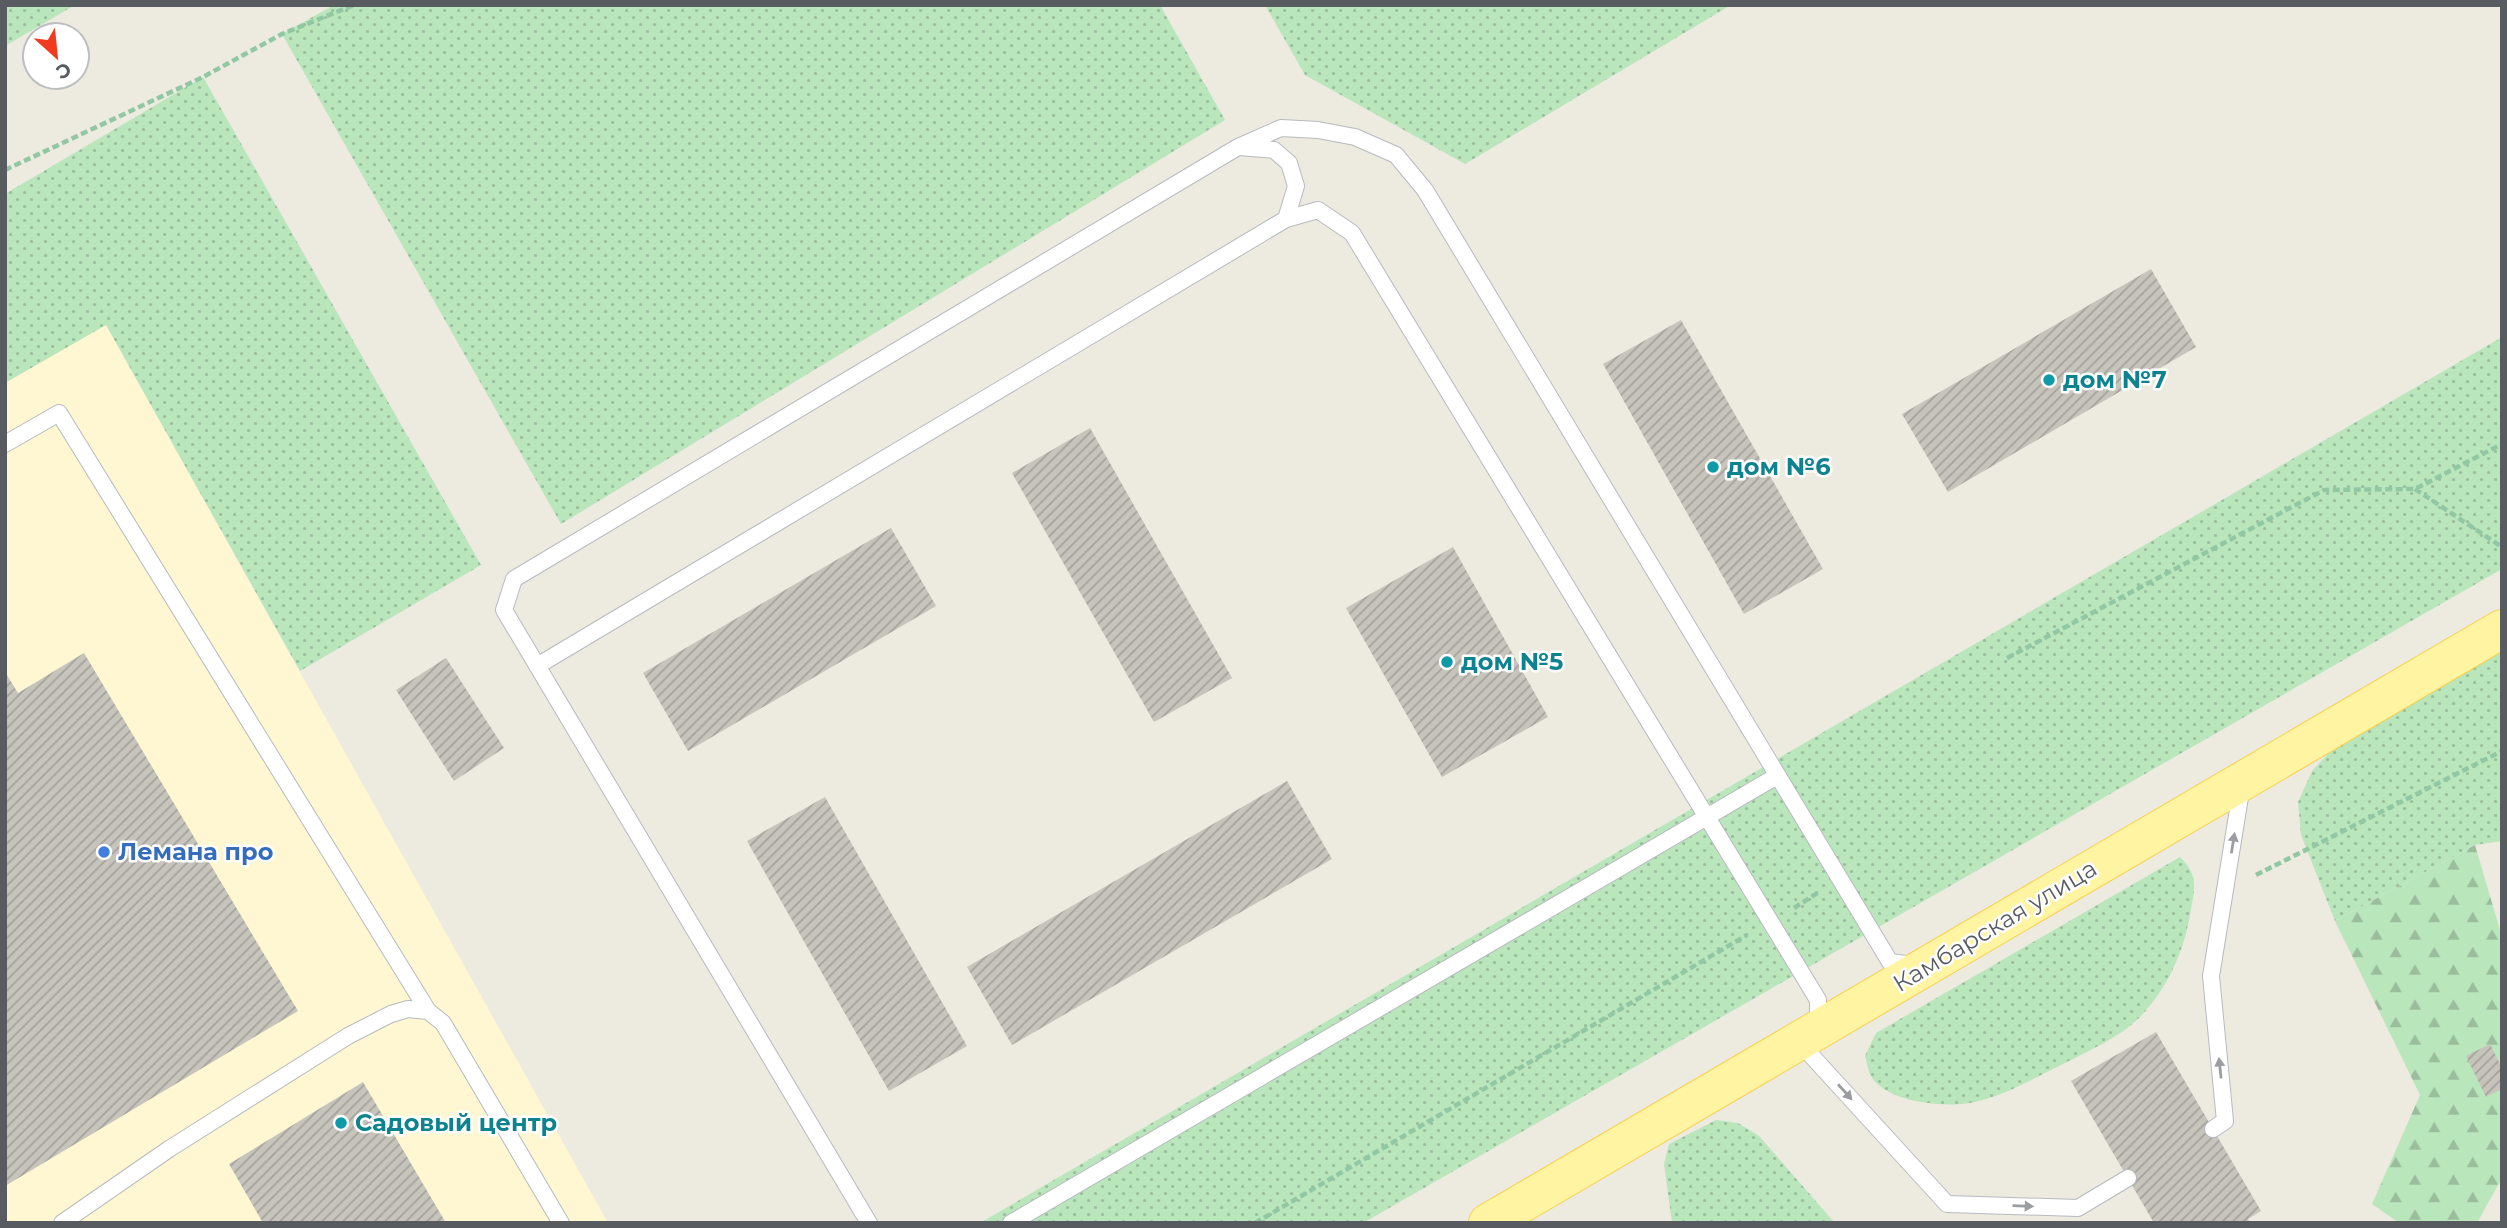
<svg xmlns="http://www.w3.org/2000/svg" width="2507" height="1228" font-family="Montserrat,sans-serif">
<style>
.commercial{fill:#fff7d2}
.green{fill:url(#green-dots)}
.forest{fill:url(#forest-firs)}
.building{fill:url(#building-hatch)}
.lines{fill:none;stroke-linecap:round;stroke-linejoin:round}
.service-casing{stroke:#b7babf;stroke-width:18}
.primary-casing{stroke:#f8d04d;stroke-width:40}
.path{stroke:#92c7a4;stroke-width:4.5;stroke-dasharray:7 3.5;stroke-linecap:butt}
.service{stroke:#fff;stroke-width:16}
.primary{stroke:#fff4a2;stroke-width:38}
.oneway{fill:#9b9da0}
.culture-dot{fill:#0f9aa8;stroke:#fff;stroke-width:2.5}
.shop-dot{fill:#3f7fe0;stroke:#fff;stroke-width:2.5}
.labels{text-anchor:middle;stroke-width:5;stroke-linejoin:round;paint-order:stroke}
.culture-label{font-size:24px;font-weight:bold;fill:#0d838f;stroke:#fff;text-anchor:start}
.shop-label{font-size:24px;font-weight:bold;fill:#366cbe;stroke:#fff;text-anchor:start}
.street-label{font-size:24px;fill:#585c61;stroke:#fff}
</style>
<defs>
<pattern id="green-dots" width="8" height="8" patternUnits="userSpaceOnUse" patternTransform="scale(1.75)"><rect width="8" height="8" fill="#bae6bc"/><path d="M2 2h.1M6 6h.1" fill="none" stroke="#9abe9c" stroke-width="1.8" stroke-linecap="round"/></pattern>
<pattern id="forest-firs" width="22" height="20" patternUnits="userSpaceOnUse" patternTransform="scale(1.75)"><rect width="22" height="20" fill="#bae6bc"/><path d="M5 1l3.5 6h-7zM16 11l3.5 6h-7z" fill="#9abe9c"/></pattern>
<pattern id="building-hatch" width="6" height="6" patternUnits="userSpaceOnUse" patternTransform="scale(1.75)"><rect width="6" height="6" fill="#c7c4bc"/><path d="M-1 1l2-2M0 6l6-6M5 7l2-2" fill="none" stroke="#a4a29c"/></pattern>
</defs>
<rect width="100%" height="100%" fill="#edeadf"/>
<path class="commercial" d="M106 325 608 1223H5V383Z"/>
<path class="green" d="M5 5H75L5 46Z
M334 5H1160L1225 120 561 524 282 34Z
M1265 5H1731L1465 164 1305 75Z
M203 77 481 565 300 671 106 325 5 383V194Z
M2502 337V569L1363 1223H980Z
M2502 648V841L2475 845 2335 921 2301 835 2298 802 2312 771 2327 755 2407 702Z
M2180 857C2200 876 2194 890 2190 915 2183 954 2167 989 2139 1018 2120 1037 2090 1050 2067 1062 2038 1076 2010 1093 1979 1101 1952 1109 1887 1104 1871 1076 1868 1071 1867 1062 1865 1056L1876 1033Z
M1716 1120 1738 1123 1759 1136 1834 1222 1672 1223 1664 1164 1669 1144Z"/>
<path class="forest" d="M2475 845 2502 937V1178L2477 1223H2399L2372 1204 2420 1095 2335 921Z"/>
<path class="building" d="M2151 269 2196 347 1948 492 1902 414Z
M1681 320 1823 569 1744 614 1603 364Z
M1090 428 1232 678 1154 722 1012 473Z
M891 528 936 606 688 751 643 673Z
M1453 547 1548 717 1442 777 1346 608Z
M84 653 298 1011 5 1186V672L18 693Z
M446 658 504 748 454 781 396 690Z
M1287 781 1332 859 1012 1045 967 967Z
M825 797 967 1046 889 1091 747 841Z
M2156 1032 2261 1211 2248 1219 2250 1223H2154L2071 1081Z
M2490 1044 2502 1068V1089L2486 1097 2466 1056Z
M363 1082 446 1223H263L229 1164Z"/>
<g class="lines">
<g class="service-casing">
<path id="service" d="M1239 147 1274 150 1289 163 1296 186 1286 219
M5 444 59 413 428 1011
M537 666 1286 219 1318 210 1352 233 1818 1000V1028
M1799 1042 1947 1204 2078 1208 2128 1178
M2213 1129 2225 1121 2211 976 2242 785
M62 1223 169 1149 348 1036 391 1014 408 1009 428 1011 443 1023 561 1223
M869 1223 504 610 514 579 1238 147 1281 128 1318 130 1355 137 1396 155 1425 190 1890 962 1914 965
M1011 1223 1777 776"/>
</g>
<g class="primary-casing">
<path id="primary" d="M1488 1223 2502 629"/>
</g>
<path class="path" d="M5 170 203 77 282 34 354 5
M2415 489 2502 547
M2007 658 2324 490 2415 489 2502 444
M2256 875 2502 751
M1794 908 1819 892
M1255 1223 1747 935"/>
<use href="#service" class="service"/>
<use href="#primary" class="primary"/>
</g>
<defs><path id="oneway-solid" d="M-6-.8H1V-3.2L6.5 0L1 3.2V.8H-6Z" transform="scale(1.75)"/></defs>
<g class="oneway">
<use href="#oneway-solid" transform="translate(2233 843) rotate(-81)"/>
<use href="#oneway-solid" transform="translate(2220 1068) rotate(-96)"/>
<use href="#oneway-solid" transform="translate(1845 1092) rotate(48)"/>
<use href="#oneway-solid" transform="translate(2023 1206) rotate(2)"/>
</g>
<g class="culture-dot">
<circle cx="2049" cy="380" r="7"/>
<circle cx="1713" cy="467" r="7"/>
<circle cx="1447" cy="662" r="7"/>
<circle cx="341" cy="1123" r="7"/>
</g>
<circle class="shop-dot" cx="104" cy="852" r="7"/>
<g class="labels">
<g class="culture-label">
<text x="2063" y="388">дом №7</text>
<text x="1727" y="475">дом №6</text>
<text x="1461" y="670">дом №5</text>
<text x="355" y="1131">Садовый центр</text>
</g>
<g class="shop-label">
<text x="118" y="860">Лемана про</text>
</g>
<g class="street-label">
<text transform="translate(1995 926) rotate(-31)" y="8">Камбарская улица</text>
</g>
</g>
<rect width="2507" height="1228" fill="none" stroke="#585c61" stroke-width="14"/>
<g transform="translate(56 56) rotate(153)"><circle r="33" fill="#ffffff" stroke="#bcbec0" stroke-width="2"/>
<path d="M0-5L12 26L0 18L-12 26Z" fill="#f13b21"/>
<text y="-10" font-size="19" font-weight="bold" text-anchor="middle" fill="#585c61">С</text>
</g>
</svg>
